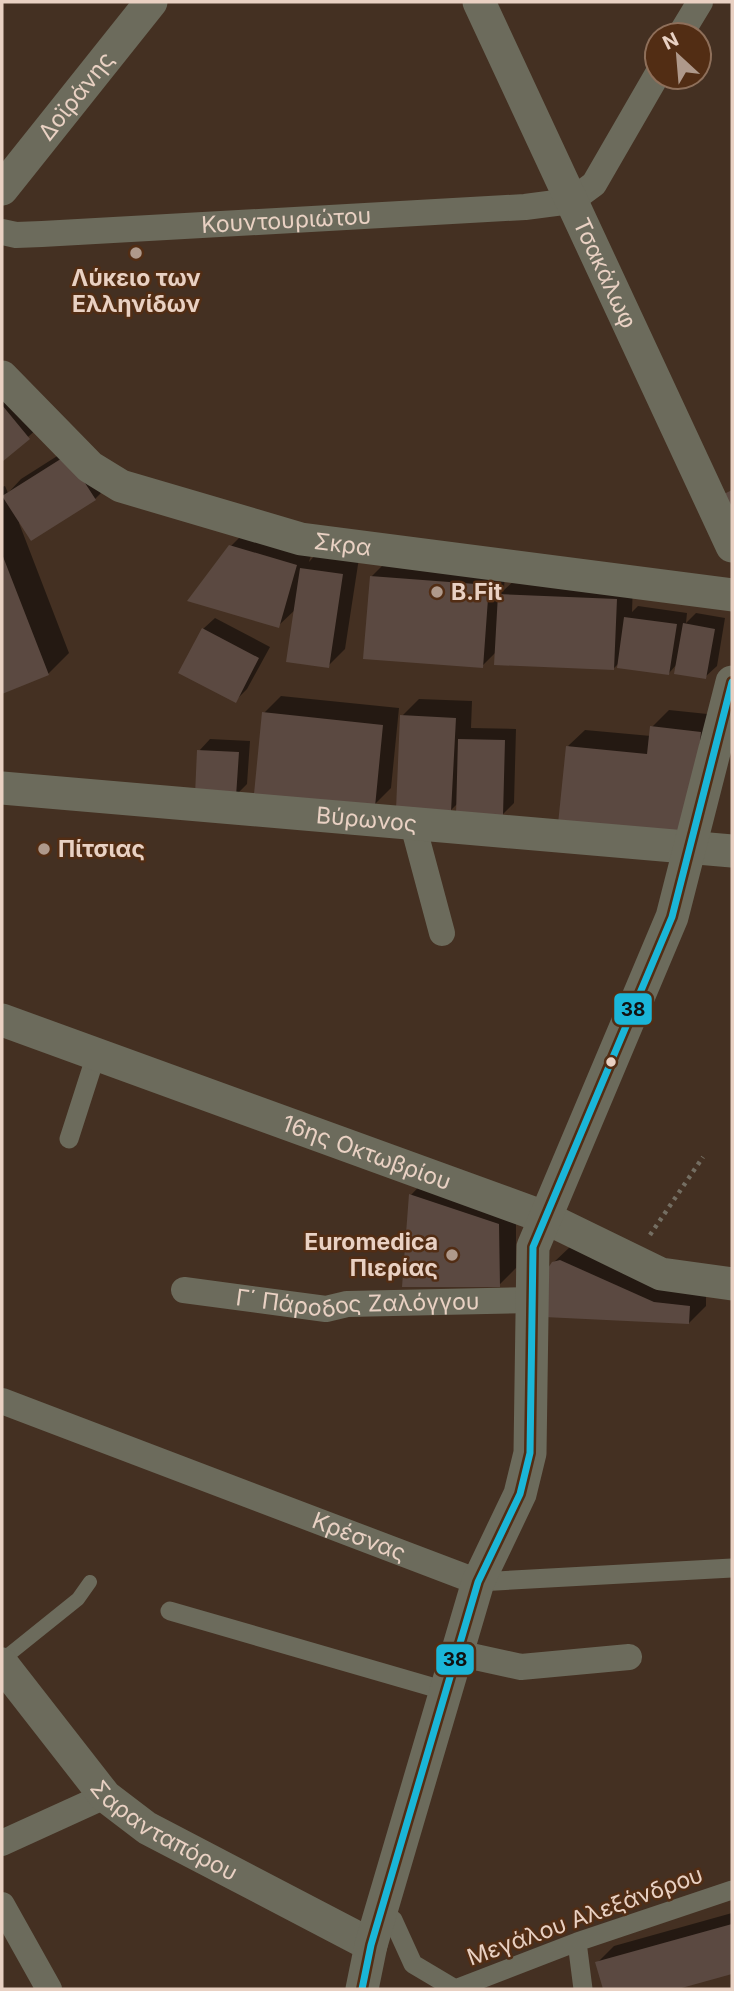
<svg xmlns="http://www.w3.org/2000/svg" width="734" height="1991" font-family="Inter,sans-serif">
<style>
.shadow{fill:#0007}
.building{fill:#5b4941}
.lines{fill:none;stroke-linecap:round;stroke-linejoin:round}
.path{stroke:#746e62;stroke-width:4.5;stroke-dasharray:3.5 5;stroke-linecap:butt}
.service{stroke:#6c6b5c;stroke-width:14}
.pedestrian{stroke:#6c6b5c;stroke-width:19}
.minor{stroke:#6c6b5c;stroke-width:26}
.tertiary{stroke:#6c6b5c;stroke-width:33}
.bus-1-casing{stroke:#522d14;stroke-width:12}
.bus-1{stroke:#1ab6d8;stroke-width:7}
.poi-dot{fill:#af998b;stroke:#522d14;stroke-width:2.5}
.bus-dot{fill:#e9d1c3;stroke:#522d14;stroke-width:2.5}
.labels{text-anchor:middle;stroke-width:5;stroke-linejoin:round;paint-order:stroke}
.street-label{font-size:23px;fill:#e9d1c3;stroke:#522d14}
.poi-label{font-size:23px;font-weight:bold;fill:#e9d1c3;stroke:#522d14;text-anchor:start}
.line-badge{stroke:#522d14;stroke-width:2.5}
.pale-badge-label{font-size:19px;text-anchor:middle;font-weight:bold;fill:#111}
</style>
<rect width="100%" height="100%" fill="#443022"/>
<path class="shadow" d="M2 386 46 421 2 460Z
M84 439 112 482 95 499 19 523 69 653 48 674 2 692V487L5 486 8 493 21 479Z
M248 529 313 548 309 562 318 552 359 558 345 649 328 666 296 609 278 626 231 546Z
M388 560 505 568 504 590 517 578 633 583 632 612 638 606 687 613 686 623 696 613 725 618 717 666 705 677 678 663 669 673 620 662 613 669 497 651 482 666 371 577Z
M215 618 270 647 247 689 235 701 203 629Z
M281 696 399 708 391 788 374 805 264 713Z
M419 699 472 701 471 728 516 729 514 803 503 814 458 803 451 810 402 716Z
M669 710 717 715 706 818 568 746 585 730 651 736 652 727Z
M210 739 250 741 247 784 236 795 199 751Z
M427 1178 516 1207V1268L499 1285 411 1195Z
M571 1246 706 1289V1306L689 1323 553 1263Z
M732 1913V1972L671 1989H605L597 1963 614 1946Z"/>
<path class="building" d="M2 405 30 439 2 462Z
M67 455 96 500 31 541 2 496Z
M732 490V520L720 496Z
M229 545 297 565 279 628 187 601Z
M2 554 49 675 2 694Z
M300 568 343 574 329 668 286 662Z
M370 576 489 585 483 668 363 659Z
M498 594 617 599 614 670 494 665Z
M624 617 677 624 669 675 617 668Z
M683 623 715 629 706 679 674 674Z
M202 628 259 658 236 703 178 673Z
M262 712 383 725 375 807 254 794Z
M400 715 456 718 451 812 396 810Z
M650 726 701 732 690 837 558 824 566 746 647 754Z
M458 739 505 740 503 816 456 815Z
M197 750 239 752 236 797 195 795Z
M409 1194 499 1224 500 1287H402Z
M560 1260 654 1302 690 1306 689 1324 544 1317 546 1271 552 1262Z
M732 1924V1974L678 1989H603L595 1962Z"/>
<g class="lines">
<path class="path" d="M650 1235 703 1157"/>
<path class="service" d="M2 1660 78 1599 90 1582"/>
<path class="pedestrian" d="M69 1139 96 1055
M478 1582 732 1568
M170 1611 446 1691
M380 1916 393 1920 413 1964 455 1989
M577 1942 583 1989
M455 1989 577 1942 732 1890"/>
<g class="minor">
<path d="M680 35 700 2"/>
<path id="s1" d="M2 232 16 235 42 234 525 207 571 201 594 184 657 75"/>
<path d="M412 821 442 933"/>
<path id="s2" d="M184 1290 326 1309 347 1304 533 1300"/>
<path id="s3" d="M2 1401 478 1582"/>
<path d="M457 1653 521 1667 629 1657"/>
<path d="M2 1843 105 1796"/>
<path d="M2 1905 49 1989"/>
</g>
<g class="tertiary">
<path id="s4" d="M479 2 732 546"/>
<path id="s5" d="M2 189 151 2"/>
<path id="s6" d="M2 377 90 467 121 486 301 539 732 595"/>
<path id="s7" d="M2 788 732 851"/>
<path id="s8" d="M2 1020 544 1217 661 1274 732 1284"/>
<path id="s9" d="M2 1664 105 1796 147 1828 371 1945"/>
<path d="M362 1989 371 1945 478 1582 520 1494 530 1453 533 1247 672 917 732 682"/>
</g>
<g class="bus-1-casing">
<path id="bus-1" d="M362 1989 371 1945 478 1582 520 1494 530 1453 533 1247 672 917 732 682"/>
</g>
<use href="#bus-1" class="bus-1"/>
</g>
<g class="poi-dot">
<circle cx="136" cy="253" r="7"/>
<circle cx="437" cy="592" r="7"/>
<circle cx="44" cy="849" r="7"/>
<circle cx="452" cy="1255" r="7"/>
</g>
<circle class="bus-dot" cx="611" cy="1062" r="6"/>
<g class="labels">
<g class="street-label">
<text dy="8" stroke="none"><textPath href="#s5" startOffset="119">Δοϊράνης</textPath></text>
<text dy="8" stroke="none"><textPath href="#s1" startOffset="285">Κουντουριώτου</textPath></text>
<text dy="8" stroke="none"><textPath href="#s4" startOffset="299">Τσακάλωφ</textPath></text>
<text dy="8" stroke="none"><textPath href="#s6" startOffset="392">Σκρα</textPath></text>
<text dy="8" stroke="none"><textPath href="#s7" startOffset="366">Βύρωνος</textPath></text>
<text dy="8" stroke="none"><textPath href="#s8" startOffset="388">16ης Οκτωβρίου</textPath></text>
<text dy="8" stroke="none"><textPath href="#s2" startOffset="175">Γ΄ Πάροδος Ζαλόγγου</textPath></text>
<text dy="8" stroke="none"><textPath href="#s3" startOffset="382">Κρέσνας</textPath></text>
<text dy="8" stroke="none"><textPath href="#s9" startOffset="236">Σαρανταπόρου</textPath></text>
<text transform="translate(585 1916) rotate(-20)" y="8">Μεγάλου Αλεξάνδρου</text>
</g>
<g class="poi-label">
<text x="136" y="286" text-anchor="middle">Λύκειο των<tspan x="136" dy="26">Ελληνίδων</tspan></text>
<text x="451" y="600">B.Fit</text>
<text x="58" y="857">Πίτσιας</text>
<text x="438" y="1250" text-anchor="end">Euromedica<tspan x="438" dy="26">Πιερίας</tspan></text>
</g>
</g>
<g class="line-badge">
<rect x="613" y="992" width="40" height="34" rx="7" fill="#1ab6d8"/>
<rect x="435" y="1643" width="40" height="33" rx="7" fill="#1ab6d8"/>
</g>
<g class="pale-badge-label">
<text x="633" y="1016">38</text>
<text x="455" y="1666">38</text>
</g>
<rect width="734" height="1991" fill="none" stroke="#e9d1c3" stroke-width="7"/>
<g transform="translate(678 56) rotate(334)"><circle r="33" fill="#522d14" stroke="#8e6f5a" stroke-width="2"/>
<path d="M0-5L12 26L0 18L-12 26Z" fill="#af998b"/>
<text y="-10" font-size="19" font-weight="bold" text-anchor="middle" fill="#e9d1c3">N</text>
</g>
</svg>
